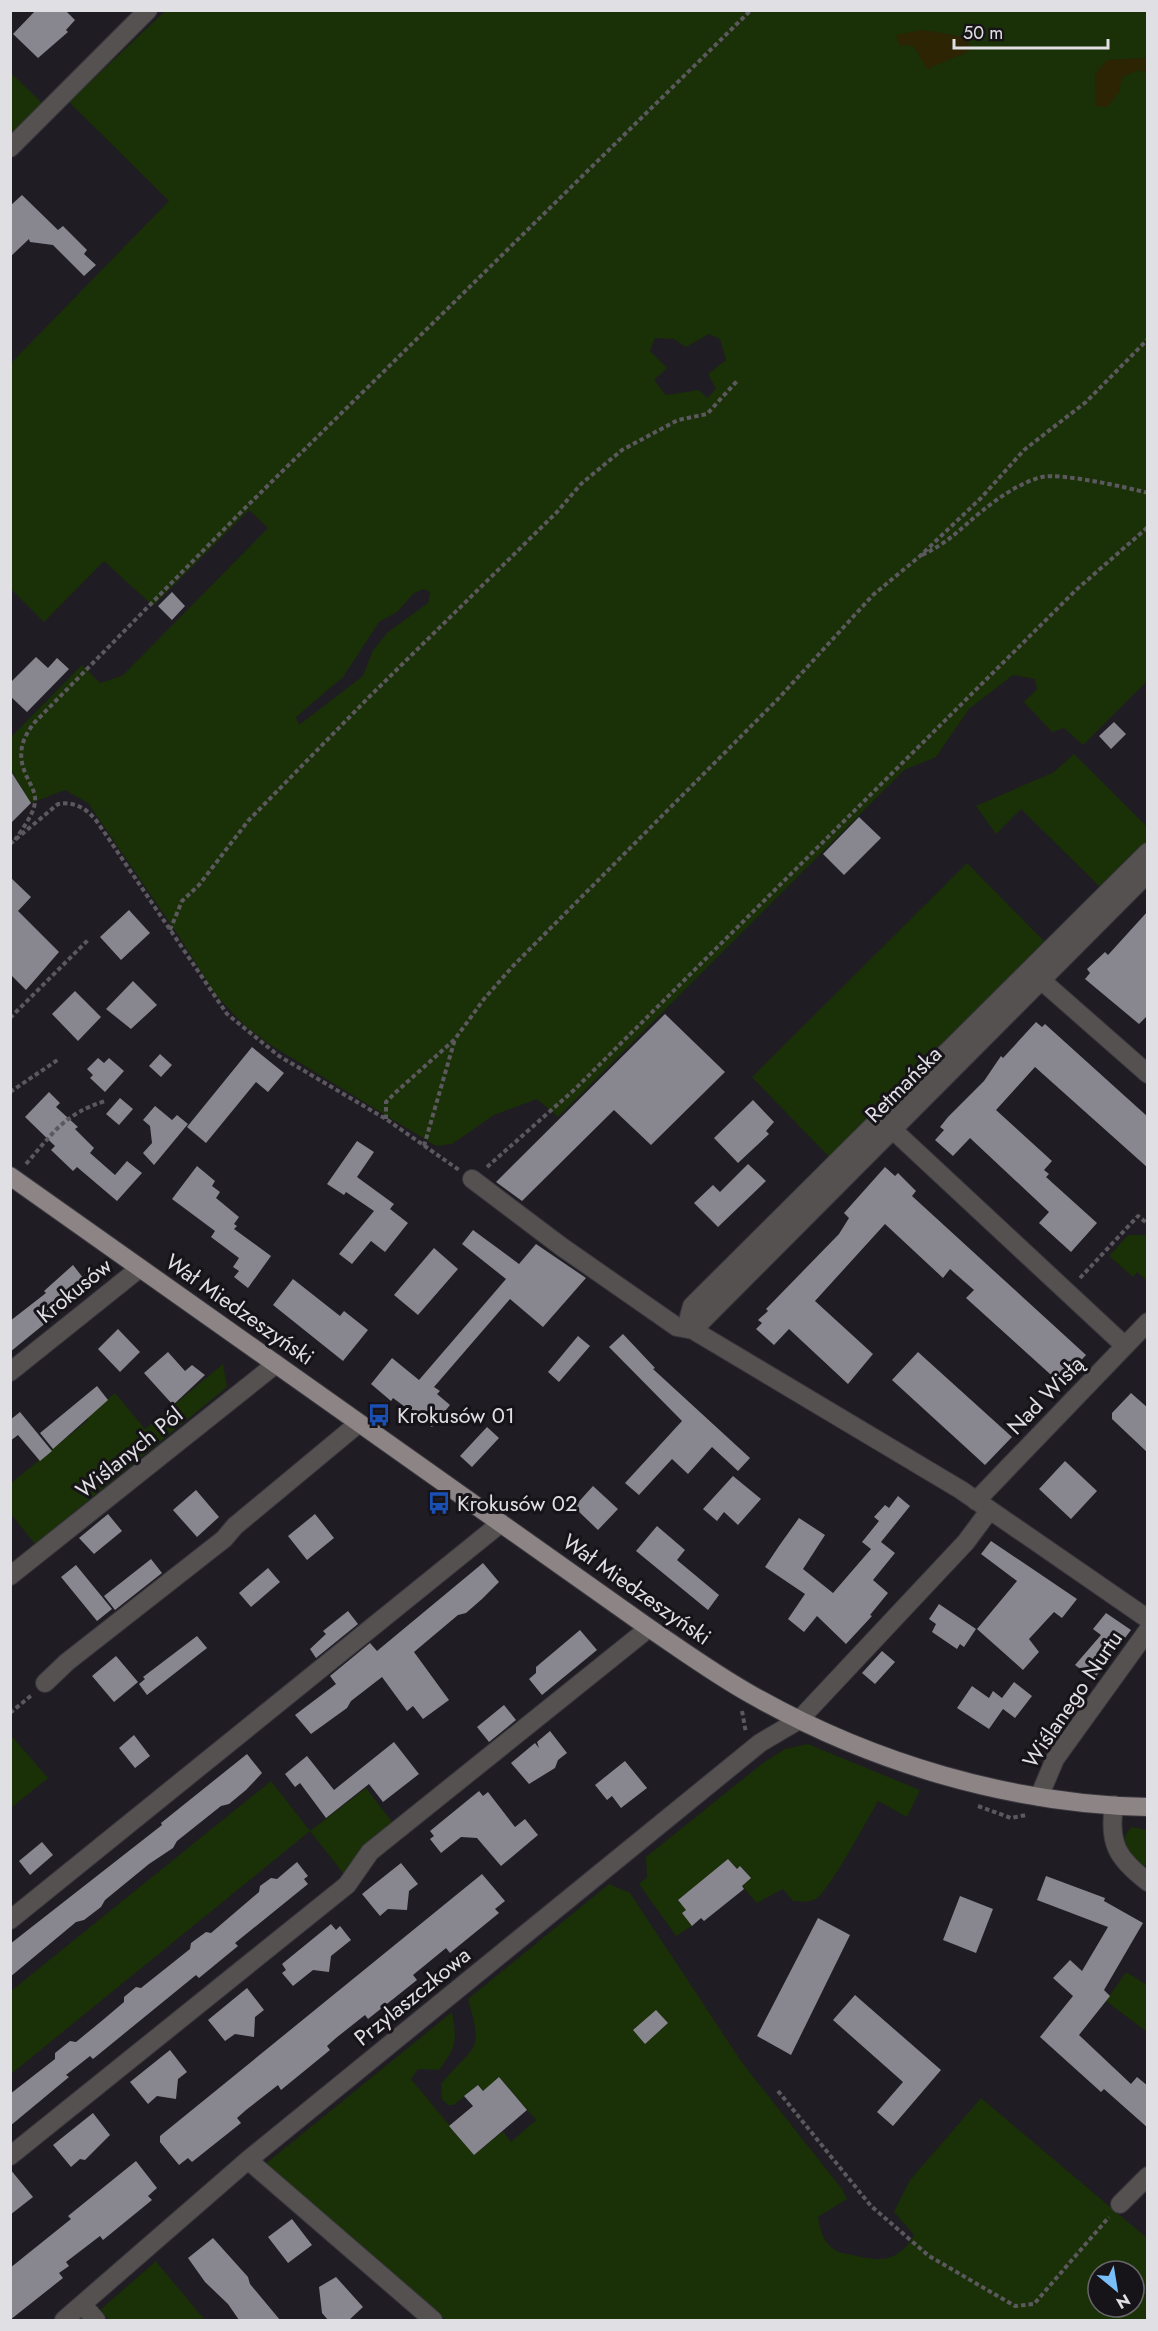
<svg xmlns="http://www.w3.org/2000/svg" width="1158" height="2331" font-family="Jost,sans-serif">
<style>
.green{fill:#1a3007;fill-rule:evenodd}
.sand{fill:#2d2403}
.building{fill:#88878f}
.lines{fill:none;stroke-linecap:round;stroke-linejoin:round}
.minor-casing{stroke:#3a373e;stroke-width:20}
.major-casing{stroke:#3a373e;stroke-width:20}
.path{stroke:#5b585e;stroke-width:4;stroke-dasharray:4.5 3;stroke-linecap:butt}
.minor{stroke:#555151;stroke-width:18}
.major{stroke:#8d8585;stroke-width:18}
.labels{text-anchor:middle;stroke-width:6;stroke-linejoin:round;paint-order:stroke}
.street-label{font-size:22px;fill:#e0dfe3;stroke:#161319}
.poi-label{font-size:22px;fill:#e0dfe3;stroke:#161319;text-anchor:start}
</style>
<rect width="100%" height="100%" fill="#1f1c23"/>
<path class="green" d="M165 11H1147V58L1107 60 1119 92 1121 77 1138 70 1147 72V681L1083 745 1064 728 1052 732 1024 702 1037 689 1035 679 1013 675 969 709 936 757 904 770 558 1117 537 1099 494 1115 452 1144 436 1146 269 1044 243 1024 215 994 180 938 88 803 65 790 31 803 11 770V737L82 665 100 683 122 676 268 528 249 510 153 606 104 561 44 622 11 589V363L169 201 69 102ZM922 30 969 38 928 69 913 45ZM709 334 720 339 726 360 708 374 716 389 707 398 699 390 666 395 654 380 667 368 650 351 655 338 674 339 686 347ZM424 589 430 592 428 603 388 632 373 650 363 676 299 725 296 717 343 677 379 622 397 612 414 593Z
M10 72 42 103 10 135Z
M1074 754 1147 827V845L1103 890 1021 809 996 834 976 806 1054 772Z
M967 863 1048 945 831 1159 752 1077Z
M1128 1235H1147V1281L1137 1272 1133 1277 1109 1256Z
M223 1364 227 1387 35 1544 11 1514 10 1484 88 1420 87 1417 115 1393 145 1429Z
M10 1734 48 1778 11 1808H10Z
M808 1744 920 1790 907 1817 878 1801C868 1819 829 1891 816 1899 809 1903 800 1901 793 1901L783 1889 757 1903 742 1886 750 1878 741 1866 737 1869 728 1859 678 1900 686 1910 682 1913 692 1926 676 1936 639 1884 647 1877 646 1857 763 1763 785 1749Z
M271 1781 310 1831 366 1788 392 1822 370 1840 353 1865 343 1873 310 1831 11 2074V1991Z
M1132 1827 1147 1830V1867C1132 1860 1114 1842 1132 1827Z
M609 1884 630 1893 743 2064 842 2189 847 2199 818 2217C820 2229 823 2243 835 2250 839 2253 848 2254 853 2255 881 2263 899 2261 914 2235L894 2212 910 2180 981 2098 1147 2238V2320H446L264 2165 452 2012C457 2041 457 2046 439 2070L418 2069 411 2079 474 2155 503 2131 511 2142 536 2120 499 2077 484 2092 478 2085 454 2105H448L442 2099 441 2084C475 2043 484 2055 468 1999ZM1098 2271H1134V2307H1098Z
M1126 1972 1147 1985V2032L1106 2001Z
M156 2261 158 2264 205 2320H109L100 2310Z"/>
<path class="sand" d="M922 30 969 38 968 52 927 69 913 45 900 46 896 35Z
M1147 58V72L1138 70 1122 77 1119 92 1107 107 1096 106 1095 74 1107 60Z"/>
<path class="building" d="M36 10H65L75 20 66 30 68 32 38 58 13 34Z
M22 195 58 230 63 226 87 250 84 254 96 265 84 276 53 245 30 242 29 239 10 257V206Z
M172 592 185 606 172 620 158 606Z
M36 657 48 668 57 658 69 669 27 712 10 696V683Z
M1114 722 1126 734 1111 749 1099 736Z
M10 770 31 803 10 824Z
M859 817 881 838 844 875 823 854Z
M10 877 31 897 18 911 59 952 26 990 10 974Z
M129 910 150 933 121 960 100 937Z
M1148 911V1015L1139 1024 1085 979 1090 973 1087 969 1105 952 1108 955Z
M133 981 157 1005 131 1029 106 1009Z
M75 991 101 1017 78 1041 52 1014Z
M665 1014 725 1072 651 1145 614 1110 522 1201 496 1182Z
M1036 1022 1042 1027 1045 1024 1148 1117V1168L1035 1067 996 1110 1052 1161 1044 1170 1049 1174 1046 1177 1097 1223 1071 1252 1039 1223 1049 1212 970 1138 953 1156 935 1140 944 1130 940 1127 948 1117 984 1081 1001 1056 1003 1058Z
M252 1047 284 1073 268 1092 256 1082 206 1143 187 1127Z
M160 1054 172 1065 161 1077 149 1066Z
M98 1058 104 1063 109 1058 124 1071 105 1092 90 1078 93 1075 87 1069Z
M49 1092 60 1103 56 1107 78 1127 75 1129 94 1148 90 1153 115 1175 127 1161 142 1173 117 1201 77 1167 73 1171 51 1150 55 1146 25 1117Z
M120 1098 133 1109 119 1125 106 1114Z
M753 1100 774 1122 766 1131 769 1134 738 1163 714 1138Z
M155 1106 172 1120 177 1115 188 1124 154 1165 143 1153 152 1143 150 1126 143 1120Z
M357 1141 374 1152 357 1177 394 1204 390 1209 408 1223 385 1252 371 1241 352 1264 339 1254 374 1211 346 1192 344 1195 327 1184Z
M748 1164 766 1181 718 1227 694 1203 713 1185 720 1192Z
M197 1166 215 1181 212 1186 220 1192 216 1198 239 1217 234 1224 237 1226 234 1229 271 1256 248 1288 234 1277 239 1271 233 1267 239 1258 211 1237 215 1231 172 1199Z
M885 1167 895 1176 898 1173 916 1191 912 1196 1086 1355 1060 1383 966 1298 974 1290 950 1269 943 1278 885 1224 815 1301 873 1354 848 1384 789 1329 774 1345 756 1329 762 1323 758 1320 768 1311 766 1309 839 1234 849 1218 844 1213Z
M473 1230 519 1264 536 1244 586 1278 543 1327 510 1299 434 1387 440 1391 437 1394 450 1405 432 1427 393 1398 391 1401 371 1384 392 1358 419 1380 506 1279 462 1244Z
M434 1248 458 1269 418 1315 394 1295Z
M73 1265 84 1279 48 1311 53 1317 10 1352V1321L46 1293 44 1291Z
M293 1279 340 1316 344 1311 368 1330 343 1361 273 1305Z
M118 1329 140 1352 120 1372 98 1349Z
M623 1334 655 1368 653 1369 750 1458 738 1471 712 1447 688 1474 672 1459 639 1495 625 1483 682 1421 609 1347Z
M578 1336 590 1346 559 1382 548 1372Z
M168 1352 185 1371 192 1365 205 1375 173 1405 144 1373Z
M918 1352 1012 1437 985 1465 892 1380Z
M97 1386 108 1400 53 1449 40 1433Z
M1131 1393 1148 1408V1453L1112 1419V1413Z
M20 1412 52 1451 40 1461 18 1435 10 1441V1420Z
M487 1427 499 1438 472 1467 460 1456Z
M1065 1461 1097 1491 1071 1519 1039 1489Z
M733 1476 761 1499 738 1525 724 1512 717 1521 703 1509Z
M593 1486 618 1509 598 1530 574 1507Z
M196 1490 219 1517 197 1537 173 1510Z
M898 1496 910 1506 881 1542 895 1553 873 1580 888 1593 870 1615 872 1616 846 1644 817 1616 804 1632 788 1619 805 1594 765 1567 779 1546 799 1518 825 1535 803 1569 833 1593 871 1549 862 1542 879 1521 874 1517 885 1505 889 1508Z
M108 1514 122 1531 94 1554 79 1538Z
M315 1514 334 1538 307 1560 288 1536Z
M657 1526 685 1550 677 1560 719 1595 708 1610 636 1551Z
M991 1541 1077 1599 1062 1618 1054 1612 1029 1639 1039 1652 1023 1670 977 1629 1017 1581 981 1554Z
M151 1559 162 1573 115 1610 104 1596Z
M483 1563 499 1582 482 1599 466 1613 458 1615 414 1652 449 1700 423 1719 413 1706 407 1711 382 1677 351 1701 347 1708 311 1734 295 1715 336 1684 330 1676 370 1643 377 1651Z
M76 1565 112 1609 97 1621 61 1577Z
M268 1568 280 1582 251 1607 239 1593Z
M939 1604 976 1629 964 1647 960 1644 957 1649 932 1632 936 1624 929 1619Z
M348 1611 358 1624 316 1658 310 1649 326 1634 323 1631Z
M1106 1613 1131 1630 1094 1679 1075 1665 1101 1635 1093 1629Z
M580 1630 597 1650 542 1695 529 1679 536 1673V1667Z
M197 1636 207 1648 147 1695 139 1684 145 1679 143 1677Z
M882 1651 895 1662 875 1684 862 1673Z
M116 1656 138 1682 114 1702 92 1676Z
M1014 1682 1032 1696 1015 1718 1003 1709 989 1729 957 1708 972 1686 989 1698 993 1691 1002 1698Z
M504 1705 516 1720 489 1742 477 1727Z
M550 1731 567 1753 558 1760 555 1768 529 1784 511 1763 535 1743 539 1748 537 1742Z
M134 1735 150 1756 135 1768 119 1748Z
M394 1742 419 1774 383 1802 369 1784 326 1818 300 1783 295 1787 285 1774 307 1756 334 1790Z
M247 1754 262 1773 246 1790 229 1804 221 1806 177 1841 173 1848 149 1864 105 1900 101 1907 84 1920 76 1922 10 1977V1944L162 1825 161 1823Z
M625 1761 647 1788 621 1808 612 1796 607 1800 595 1785Z
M479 1791 483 1796 488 1792 515 1827 525 1819 538 1835 501 1866 477 1838 461 1837 441 1853 430 1839 434 1836 430 1831Z
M42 1842 53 1855 30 1875 19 1861Z
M728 1859 737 1869 740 1866 751 1878 742 1886 744 1889 704 1921 701 1918 692 1926 682 1913 686 1910 678 1900Z
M297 1862 308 1876 304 1879 308 1884 235 1943 238 1946 199 1978 196 1975 93 2059 90 2056 66 2075 69 2077 10 2126V2094L55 2059V2053L70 2041 76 2042 104 2019 124 2002V1997L136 1987 141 1988 190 1949 191 1943 206 1932 211 1933 259 1892 260 1886 271 1878 277 1879Z
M401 1863 418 1884 409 1891 407 1910 388 1909 380 1916 362 1894Z
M482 1874 505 1901 495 1909 499 1913 450 1953 446 1948 413 1975 417 1980 368 2019 365 2015 336 2038 327 2046 330 2050 281 2090 278 2085 246 2110 237 2118 241 2123 192 2162 188 2158 179 2165 160 2142V2136Z
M1046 1876 1105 1898 1104 1901 1143 1923 1104 1990 1110 1996 1079 2035 1131 2084 1137 2077 1148 2086V2128L1104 2089 1101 2092 1040 2037 1073 1996 1053 1978 1070 1960 1082 1971 1108 1927 1037 1900Z
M960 1896 993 1909 976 1953 943 1940Z
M818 1918 850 1935 791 2055 757 2036Z
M331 1924 336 1930 340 1926 351 1940 331 1956 329 1972 313 1970 293 1986 282 1973 286 1970 282 1964Z
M247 1988 264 2010 255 2017 254 2037 235 2034 225 2041 208 2020Z
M855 1995 941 2070 893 2126 877 2112 903 2082 833 2020Z
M656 2010 668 2023 645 2044 633 2030Z
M170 2050 187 2072 178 2079 176 2099 157 2096 148 2104 130 2082Z
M499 2077 527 2110 474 2155 449 2126 473 2106 464 2096 478 2085 483 2091Z
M93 2113 110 2135 85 2160 80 2159 71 2167 53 2145Z
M136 2161 157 2188 148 2196 152 2200 103 2240 100 2236 66 2262 69 2266 59 2273 63 2278 10 2320V2268L71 2219 68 2216Z
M10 2169 33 2197 10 2215Z
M292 2219 312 2245 288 2263 268 2237Z
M213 2238 248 2277 250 2284 280 2320H239L228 2304 205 2282 188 2258Z
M336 2277 363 2307 349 2320H328L322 2313 319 2287Z"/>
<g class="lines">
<g class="minor-casing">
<path id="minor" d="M10 148 148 10
M1041 980 1148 1074
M892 1129 1125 1346
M472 1179 562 1247 677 1327 693 1330 961 1490 1148 1619
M693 1330 689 1317 692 1306 1148 852
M693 1330 1148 873
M10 1372 140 1268
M976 1501 1148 1322
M10 1576 276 1364
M45 1683 67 1662 224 1539 235 1526 359 1423
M1039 1797 1055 1759 1148 1630
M1114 1805C1108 1844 1118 1859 1148 1882
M10 1920 501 1523
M10 2156 347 1885 370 1852 649 1628
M248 2160 433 2320
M1120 2204 1148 2176
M83 2305 96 2320
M64 2320 248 2160 760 1743 799 1720 966 1542 989 1511"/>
</g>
<g class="major-casing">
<path id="major" d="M10 1176 649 1628C683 1651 716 1675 752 1695 872 1763 1010 1804 1148 1807"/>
</g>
<path class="path" d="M922 555C948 543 960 529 982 511 998 498 1021 482 1042 477 1062 473 1126 487 1148 493
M15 840C22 829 37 811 35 797 34 789 29 782 26 775 17 755 21 739 35 722L242 511 751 10
M10 844 58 804C75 801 88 809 98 823L227 1014 279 1056 386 1119 459 1170
M170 930 182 901 199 885 248 821 370 696 557 512 581 484 622 450 678 420 707 414 737 381
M10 1018 89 939
M10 1092 59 1059
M386 1119V1102L395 1093 455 1039 484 999 513 966 778 699 873 595 920 556 981 498 1024 450 1086 402 1148 339
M424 1146 455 1039
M26 1164C53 1133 64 1114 105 1101
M487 1167 574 1090 1076 590 1148 527
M1080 1278 1138 1216 1148 1224
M742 1711 746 1733
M10 1713 33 1694
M978 1806 1011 1818 1026 1815
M778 2091 871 2206 929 2256 1015 2306 1034 2304 1109 2217"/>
<use href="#minor" class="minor"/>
<use href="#major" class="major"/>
</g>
<defs>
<g id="bus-bare" transform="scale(1.8)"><path d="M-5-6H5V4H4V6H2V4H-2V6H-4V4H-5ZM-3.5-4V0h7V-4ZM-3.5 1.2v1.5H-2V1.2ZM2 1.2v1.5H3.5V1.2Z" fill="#1a4fb4" stroke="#161319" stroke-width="2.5" paint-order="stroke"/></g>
</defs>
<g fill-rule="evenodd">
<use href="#bus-bare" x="379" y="1415"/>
<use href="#bus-bare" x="439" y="1503"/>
</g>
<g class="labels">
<g class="street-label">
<text transform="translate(903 1084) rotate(-45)" y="8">Retmańska</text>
<text transform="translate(74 1290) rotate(-39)" y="8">Krokusów</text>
<text transform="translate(240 1309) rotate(35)" y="8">Wał Miedzeszyński</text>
<text transform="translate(1045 1395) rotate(-46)" y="8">Nad Wisłą</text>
<text transform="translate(129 1452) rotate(-39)" y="8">Wiślanych Pól</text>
<text transform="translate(637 1589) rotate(35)" y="8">Wał Miedzeszyński</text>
<text transform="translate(1072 1699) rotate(-56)" y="8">Wiślanego Nurtu</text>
<text transform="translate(412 1996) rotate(-39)" y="8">Przylaszczkowa</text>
</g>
<g class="poi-label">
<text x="397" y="1423">Krokusów 01</text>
<text x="457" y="1511">Krokusów 02</text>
</g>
</g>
<rect width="1158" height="2331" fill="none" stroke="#e0dfe3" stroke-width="24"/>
<g transform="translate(1116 2289) rotate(150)"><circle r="28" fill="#161319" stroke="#67656a" stroke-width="1.5"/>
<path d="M0-4.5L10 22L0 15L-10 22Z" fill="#78bff7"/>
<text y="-9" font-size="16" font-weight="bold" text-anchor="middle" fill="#e0dfe3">N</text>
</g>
<path d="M954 39v9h154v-9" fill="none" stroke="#e0dfe3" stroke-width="3"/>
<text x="963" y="39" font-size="18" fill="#e0dfe3" stroke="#161319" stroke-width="4.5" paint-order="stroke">50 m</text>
</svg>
